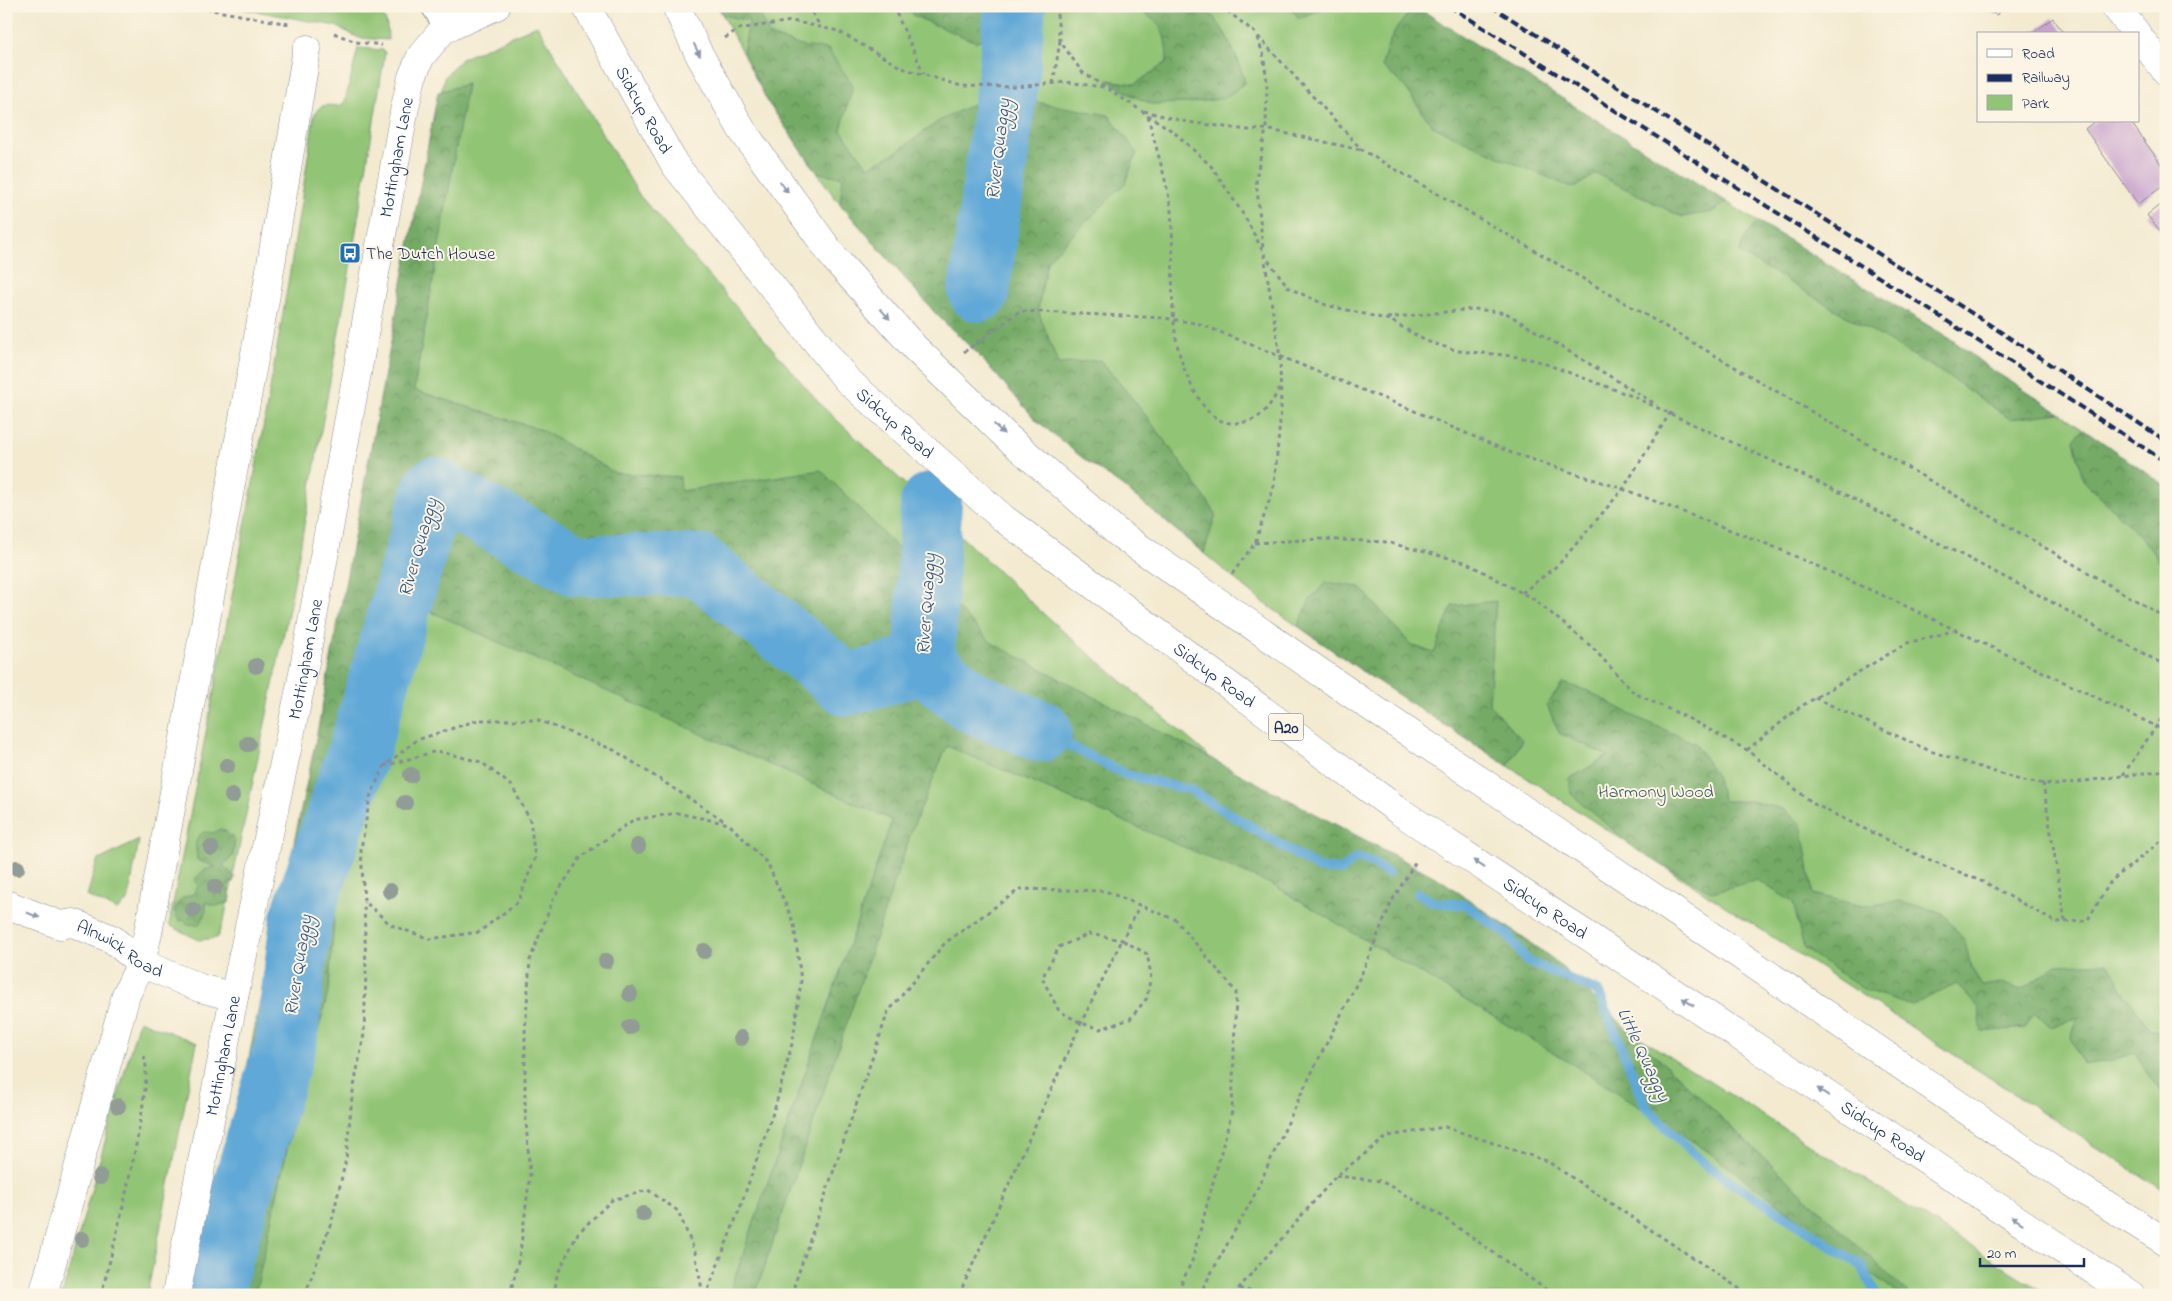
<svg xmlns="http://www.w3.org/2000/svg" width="2172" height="1301" font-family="'Indie Flower',sans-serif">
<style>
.green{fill:#92c475;stroke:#567a6a}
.forest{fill:url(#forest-crowns);stroke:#486c62}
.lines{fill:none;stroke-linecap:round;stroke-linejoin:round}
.stream{stroke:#60a8d7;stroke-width:10}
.river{stroke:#60a8d7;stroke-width:62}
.building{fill:#c8a3ce}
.lane-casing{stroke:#878c97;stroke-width:17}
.street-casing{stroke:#878c97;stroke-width:29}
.secondary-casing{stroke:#878c97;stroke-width:29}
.highway-casing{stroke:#878c97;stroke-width:29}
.path{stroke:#878c97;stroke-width:3;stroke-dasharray:4 4;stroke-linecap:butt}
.lane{stroke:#fff;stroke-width:15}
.street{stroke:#fff;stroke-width:28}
.secondary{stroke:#fff;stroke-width:28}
.highway{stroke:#fff;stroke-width:28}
.rail{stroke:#1b2f5e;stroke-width:4;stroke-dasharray:8 4;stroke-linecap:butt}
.tree{fill:#909c95}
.oneway{fill:#8d97ae}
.labels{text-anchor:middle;stroke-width:4;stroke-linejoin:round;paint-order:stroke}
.shield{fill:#fcf5e5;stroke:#5e6a86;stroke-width:1}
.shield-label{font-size:16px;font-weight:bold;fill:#1b2f5e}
.street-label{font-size:18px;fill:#1b2f5e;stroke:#fcf5e5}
.poi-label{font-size:18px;fill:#1b2f5e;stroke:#fcf5e5;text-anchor:start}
.park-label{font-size:18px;fill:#3f5c65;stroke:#fcf5e5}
.water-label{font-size:19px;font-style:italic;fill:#335988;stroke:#fcf5e5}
</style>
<defs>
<pattern id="forest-crowns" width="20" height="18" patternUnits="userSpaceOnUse" patternTransform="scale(1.25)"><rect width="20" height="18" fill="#75aa66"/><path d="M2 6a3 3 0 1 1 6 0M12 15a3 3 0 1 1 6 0" fill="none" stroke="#5f8b57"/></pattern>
</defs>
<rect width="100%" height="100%" fill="#fcf5e5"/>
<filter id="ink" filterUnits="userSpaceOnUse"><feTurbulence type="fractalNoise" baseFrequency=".02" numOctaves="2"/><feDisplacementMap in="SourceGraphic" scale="10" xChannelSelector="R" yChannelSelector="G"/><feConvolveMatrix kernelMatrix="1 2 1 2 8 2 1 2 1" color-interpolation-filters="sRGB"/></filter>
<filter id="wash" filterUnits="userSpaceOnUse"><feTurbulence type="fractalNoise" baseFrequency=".0096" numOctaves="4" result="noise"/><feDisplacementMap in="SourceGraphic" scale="20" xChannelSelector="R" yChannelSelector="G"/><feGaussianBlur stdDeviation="1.12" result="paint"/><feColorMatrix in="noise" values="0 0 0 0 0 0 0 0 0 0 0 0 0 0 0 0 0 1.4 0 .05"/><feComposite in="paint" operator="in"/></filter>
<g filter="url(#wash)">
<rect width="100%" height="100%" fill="#f3ead0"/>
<path class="green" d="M228 6H315L339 10 340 6C371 6 388 2 388 40L359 38 336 26Z
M718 6H1415L1488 54 1572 105 1828 266 1954 341 1989 368 2060 413 2166 487V1192L1368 675 1260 600 1125 488 1084 459 1036 420 977 353 937 315 835 198 769 104Z
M537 25 640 196 823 407 1048 618 1252 793 2048 1295H212L444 78 461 59Z
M358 48 383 50 385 53 348 280 291 599 224 920 217 938 199 940 169 925C220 656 275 387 314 116 319 103 327 105 340 106L345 101Z
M139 840 128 901 117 910 87 896 97 861Z
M139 1020 197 1043 147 1295H62Z"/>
<path class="forest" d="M718 6H755L770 36 801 46 828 49 853 85 841 130 868 167 895 153 939 121 981 100 1036 102 1109 115 1137 153 1125 183 1047 261 1038 310 1058 364 1100 360C1143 409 1180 460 1216 514L1204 553 1125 488 1084 459 1036 420 977 353 937 315 840 204 843 177 818 173 769 104 743 53 749 21 723 15Z
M909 6H1042L976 42 914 16Z
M1134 6C1147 6 1191 3 1200 7 1223 17 1238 60 1245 82L1226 98 1191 103 1152 104 1131 95 1108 80 1135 84 1167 62C1166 28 1162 25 1134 6Z
M1289 6H1330L1299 18Z
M1415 6 1727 202 1712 212 1682 217 1597 174 1573 188 1499 157 1432 126 1405 87 1382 66C1387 40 1397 26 1415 6Z
M467 84 414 390 542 430 615 473 680 477 681 491 821 470 992 643 1441 880 1553 959 1910 1295H1900L1706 1150 1582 1070 1275 886 947 746 913 827 755 1295H729L892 820 394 595 339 850 329 989 288 1145 255 1295H203L258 1011 315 744 438 92Z
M1759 222 1950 339 1989 368 2060 413 2010 419 1951 378 1740 253C1743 239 1747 231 1759 222Z
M2084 429 2166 487V571L2143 539 2083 480 2074 440Z
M1326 582 1360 587 1411 645 1434 653 1452 606 1496 601 1489 704 1522 740 1508 766 1368 675 1298 626 1310 600Z
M1563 683 1588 691 1636 717 1695 743 1716 776 1724 801H1751L1783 809 1801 824 1813 894 1862 906 1900 901 1943 913 1965 942 1971 967 1982 986 2001 983 2021 990 2057 965 2109 963 2122 989 2149 1028 2166 1035V1100L2135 1053 2109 1061 2083 1065 2071 1039 2077 1017 2052 1028 2035 1012 2025 1028 1982 1032 1978 1008 1957 984 1912 1005 1865 990 1804 949 1793 902 1757 880 1712 892 1638 851 1571 794 1569 779 1608 756 1559 733 1547 705Z
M220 829 224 830 235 840 233 856 223 865 235 877 233 882 227 886 231 896 230 902 216 906 206 902C207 911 205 918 198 925L186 924 185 920 180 921C167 909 181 895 195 894L194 891 199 885 195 882 196 878 204 870 216 867 197 860C197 848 191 839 204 832L214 833Z"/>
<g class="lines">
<path class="stream" d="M1041 731 1127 775 1191 790 1318 868 1342 870 1356 858 1369 861 1388 873
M1418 893 1433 902 1466 905 1508 935 1527 961 1598 991 1647 1108 1704 1164 1862 1266 1876 1295"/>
<path class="river" d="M979 291 1009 72 1015 6
M924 663 931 503
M924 663 972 702 1041 731
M211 1295 286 1042 301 919 360 747 434 488 576 565H699L847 685 924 663"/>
</g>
<g id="blocks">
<path class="building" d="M1978 6H2001L1997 15Z
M2053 18 2064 34H2031Z
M2095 121H2130L2166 171V184L2138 204 2085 129Z
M2166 200V238L2147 215Z"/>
</g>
</g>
<g filter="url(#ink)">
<use href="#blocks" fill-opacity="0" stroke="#878c97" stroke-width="1"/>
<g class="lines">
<g class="lane-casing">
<path id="lane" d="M428 6 443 30"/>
</g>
<g class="street-casing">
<g id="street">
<path d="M2115 6 2137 34"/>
<path d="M2138 36 2166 71"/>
<path id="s1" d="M6 904 60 925 73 923 112 939 141 963 200 988 234 997"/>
<path d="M43 1295 126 995 141 963 148 933 266 294 307 49"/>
</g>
</g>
<g class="secondary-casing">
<g id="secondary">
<path d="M447 28 496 6"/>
<path id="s2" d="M176 1295 234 997 301 684 405 107 412 77 421 56 463 6"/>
</g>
</g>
<g class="highway-casing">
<g id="highway">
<path id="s3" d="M586 6 675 165 847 380 1004 519 1399 811 2131 1295"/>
<path d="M676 6 699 54 742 130 835 259 915 348 1007 437 1118 533 1353 695 1747 960 2083 1190 2166 1242"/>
</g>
</g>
<path class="path" d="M190 6 289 24
M808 6 820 26
M893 6 924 74
M1056 6 1060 41 1082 72 1174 132 1212 167 1245 217 1267 259 1289 288 1326 305 1390 320 1426 341 1458 351 1505 355 1535 360 1632 396 1848 496 2039 595 2166 666
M1221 6 1253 31 1362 150 2166 618
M334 33 356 42 382 45
M725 38 738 29 792 21 838 31 902 68 961 86 1016 87 1066 82 1103 87
M1257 38 1263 53 1267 82 1266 129 1256 179 1263 249
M1053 84 1060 41
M1144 111 1187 122 1248 130 1266 129 1361 150
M1148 116C1155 146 1168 183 1171 212 1177 278 1161 337 1198 397 1205 410 1217 423 1232 423 1261 423 1267 410 1280 388
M1387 318 1474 309 1506 313 1657 405
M964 352 1020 311 1165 318 1200 324 1405 407 1512 453 1623 489 1772 546 1893 600 2166 731
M1255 543 1319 539 1386 542 1465 562 1535 600 1592 647 1634 693 1686 717 1747 750 1814 804 1916 854 1988 884 2055 922 2087 921 2111 881 2166 837
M1232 574 1255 543 1274 486 1281 410 1280 357 1264 255
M1522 593 1559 564 1623 489 1670 413 1668 412
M1815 698 1930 751 2023 781 2056 785 2166 770
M1747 750 1800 707 1907 643 1953 631
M384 766 437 751 481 762 512 786 530 820 535 858 518 902 479 932 430 939 391 925 364 901 361 849 370 797 384 766 417 740 478 720H538L614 750 726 822
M2123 775 2166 712
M2043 783 2065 921
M1336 1176 1381 1181 1437 1213 1554 1295
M1239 1288 1265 1295
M101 1295C111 1258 156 1081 144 1056
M305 1295 332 1220 346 1159 352 1097 364 1034 366 972 364 902
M510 1295 520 1253 530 1175 525 1107V1033L530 960 554 897 581 857 633 820 677 813 729 824 768 864 794 924 801 981 793 1040 776 1104 740 1208 706 1295
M554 1295 557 1275 578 1233 612 1200 648 1190 678 1211 695 1252 703 1295
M791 1295 888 1012 945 943 1020 889 1105 891 1176 920 1236 992 1232 1111 1192 1261 1176 1295
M959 1295 1081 1023 1122 940 1147 954 1151 974 1147 998 1130 1019 1100 1029 1081 1023 1059 1011 1042 978 1059 947 1089 934 1122 940 1140 905
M1199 1295 1253 1198 1302 1092 1361 975 1392 901 1416 861
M1233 1295 1336 1176 1388 1136 1445 1127 1547 1161 1749 1295"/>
<use href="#lane" class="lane"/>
<use href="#street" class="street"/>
<use href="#secondary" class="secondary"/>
<use href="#highway" class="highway"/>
<path class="rail" d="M1449 6 1846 256 2166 462
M1491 6 1984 321 2166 441"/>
</g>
<g class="tree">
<circle cx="256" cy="666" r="8"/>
<circle cx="248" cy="744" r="8"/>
<circle cx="227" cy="766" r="8"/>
<circle cx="411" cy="775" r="8"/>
<circle cx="232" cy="796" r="8"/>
<circle cx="405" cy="803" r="8"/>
<circle cx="638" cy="846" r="8"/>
<circle cx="211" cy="848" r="8"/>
<circle cx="17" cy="868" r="8"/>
<circle cx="215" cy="887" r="8"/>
<circle cx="390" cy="891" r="8"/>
<circle cx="193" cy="910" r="8"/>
<circle cx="704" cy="951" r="8"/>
<circle cx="606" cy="961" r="8"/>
<circle cx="630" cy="994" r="8"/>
<circle cx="630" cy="1027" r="8"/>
<circle cx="741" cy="1038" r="8"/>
<circle cx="118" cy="1106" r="8"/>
<circle cx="100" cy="1177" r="8"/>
<circle cx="643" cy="1214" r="8"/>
<circle cx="82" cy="1239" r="8"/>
</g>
<defs><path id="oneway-solid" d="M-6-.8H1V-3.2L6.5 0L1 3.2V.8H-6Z" transform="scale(1.25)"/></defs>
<g class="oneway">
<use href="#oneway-solid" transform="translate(697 50) rotate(63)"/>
<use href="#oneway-solid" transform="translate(784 187) rotate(54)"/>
<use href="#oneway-solid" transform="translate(885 314) rotate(48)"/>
<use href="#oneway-solid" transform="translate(999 429) rotate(44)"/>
<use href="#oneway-solid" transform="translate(1479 864) rotate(-146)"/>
<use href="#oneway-solid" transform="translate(33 915) rotate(22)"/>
<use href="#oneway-solid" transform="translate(1688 1002) rotate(-146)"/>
<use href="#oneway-solid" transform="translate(1823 1092) rotate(-146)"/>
<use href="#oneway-solid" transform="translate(2017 1220) rotate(-146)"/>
</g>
</g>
<defs>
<g id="bus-square" transform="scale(1.125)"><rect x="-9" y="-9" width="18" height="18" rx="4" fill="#1f6fb2" stroke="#fcf5e5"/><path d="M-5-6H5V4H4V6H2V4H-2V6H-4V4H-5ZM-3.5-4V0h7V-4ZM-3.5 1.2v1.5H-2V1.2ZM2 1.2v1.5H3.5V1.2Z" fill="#fff"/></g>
</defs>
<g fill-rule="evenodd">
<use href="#bus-square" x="350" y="253"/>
</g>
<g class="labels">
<rect class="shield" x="1268.5" y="713.5" width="35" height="27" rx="4"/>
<g class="shield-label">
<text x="1286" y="733">A20</text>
</g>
<g class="street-label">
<text dy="6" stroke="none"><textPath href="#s3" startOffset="119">Sidcup Road</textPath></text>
<text dy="6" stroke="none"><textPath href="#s2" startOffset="1159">Mottingham Lane</textPath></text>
<text dy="6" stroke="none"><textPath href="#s3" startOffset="522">Sidcup Road</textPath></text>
<text dy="6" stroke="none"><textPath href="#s2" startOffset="649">Mottingham Lane</textPath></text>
<text dy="6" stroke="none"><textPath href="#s3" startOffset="929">Sidcup Road</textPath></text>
<text dy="6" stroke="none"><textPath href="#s3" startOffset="1334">Sidcup Road</textPath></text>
<text dy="6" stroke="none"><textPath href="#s1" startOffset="125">Alnwick Road</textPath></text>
<text dy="6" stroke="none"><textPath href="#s2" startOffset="244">Mottingham Lane</textPath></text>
<text dy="6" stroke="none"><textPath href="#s3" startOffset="1739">Sidcup Road</textPath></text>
</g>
<g class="poi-label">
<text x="366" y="259">The Dutch House</text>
</g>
<g class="park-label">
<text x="1656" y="797">Harmony Wood</text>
</g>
<g class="water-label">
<text transform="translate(997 149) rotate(-83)" y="7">River Quaggy</text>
<text transform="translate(417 547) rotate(-74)" y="7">River Quaggy</text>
<text transform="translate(925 604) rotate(-86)" y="7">River Quaggy</text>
<text transform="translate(297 965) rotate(-81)" y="7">River Quaggy</text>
<text transform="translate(1645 1054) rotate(65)" y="7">Little Quaggy</text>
</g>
</g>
<rect width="2172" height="1301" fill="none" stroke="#fcf5e5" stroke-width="25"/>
<rect x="1977" y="32" width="162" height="90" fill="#fcf5e5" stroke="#a2a6af"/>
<rect x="1987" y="49" width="25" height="8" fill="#ffffff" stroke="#a2a6af"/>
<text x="2022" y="58" font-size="15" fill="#1b2f5e">Road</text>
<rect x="1987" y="74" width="25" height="8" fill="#1b2f5e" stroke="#a2a6af"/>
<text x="2022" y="82" font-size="15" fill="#1b2f5e">Railway</text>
<rect x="1987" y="95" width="25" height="15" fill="#92c475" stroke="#a2a6af"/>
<text x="2022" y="108" font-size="15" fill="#1b2f5e">Park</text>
<path d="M1980 1258v8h104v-8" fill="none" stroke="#1b2f5e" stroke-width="2.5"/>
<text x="1987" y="1258" font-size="15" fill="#1b2f5e" stroke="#fcf5e5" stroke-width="4" paint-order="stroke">20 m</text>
</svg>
